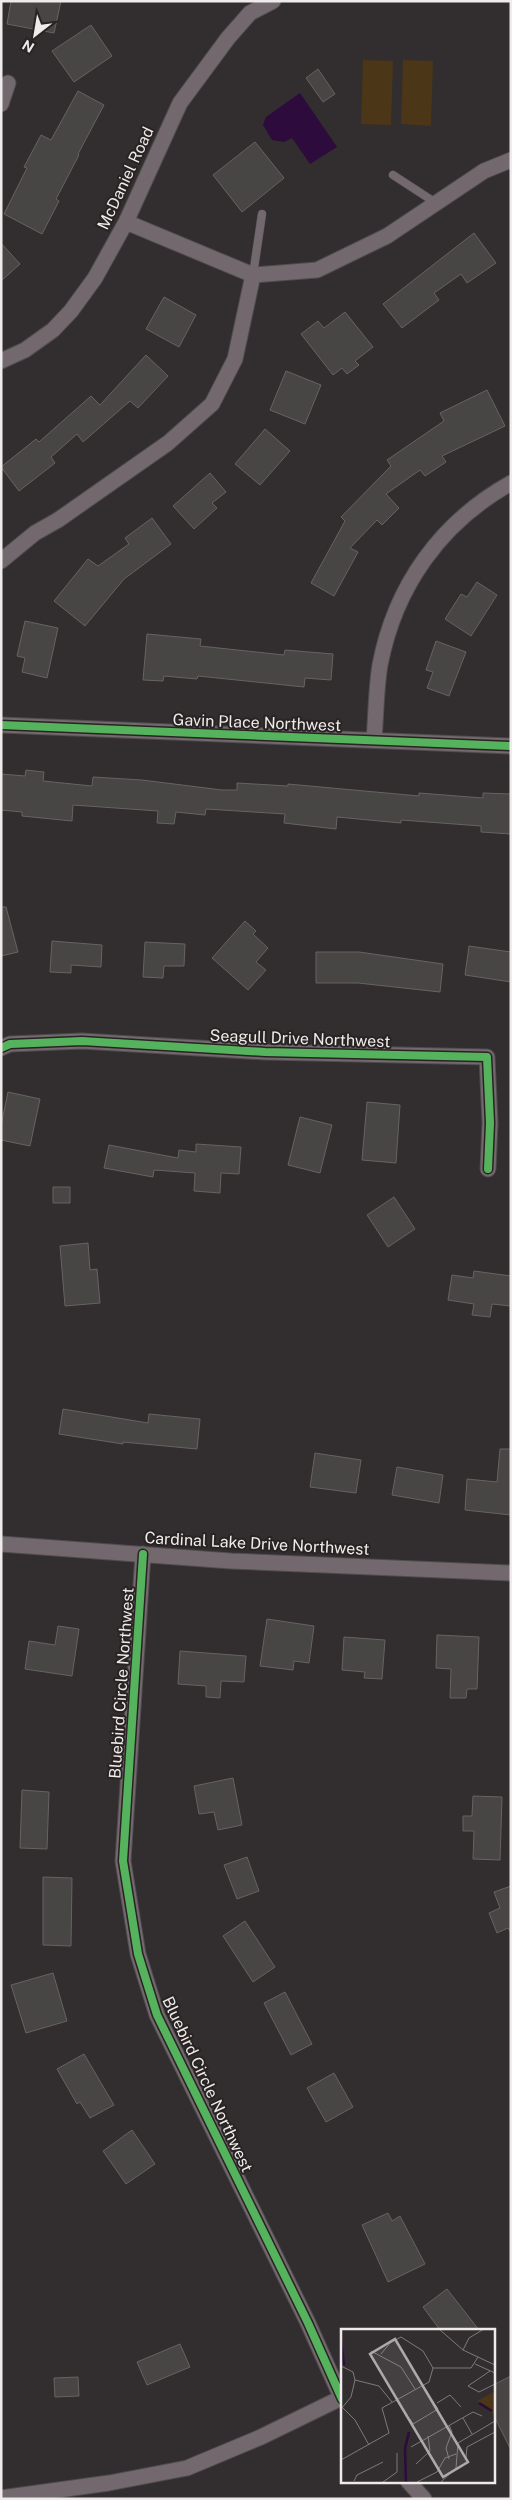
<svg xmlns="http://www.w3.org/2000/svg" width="512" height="2500" font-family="'Public Sans',sans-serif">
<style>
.green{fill:#4b3718}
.water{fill:#2d0b3c}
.building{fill:#484545;stroke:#676363}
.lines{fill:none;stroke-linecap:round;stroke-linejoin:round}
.lane-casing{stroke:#4f4c4d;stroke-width:9}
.street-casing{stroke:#4f4c4d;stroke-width:17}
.lane{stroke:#73686e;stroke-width:8}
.street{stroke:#73686e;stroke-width:15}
.cycleway-casing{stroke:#292323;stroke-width:11}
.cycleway{stroke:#56b35d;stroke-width:8}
.labels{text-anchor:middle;stroke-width:4;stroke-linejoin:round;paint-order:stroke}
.street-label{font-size:16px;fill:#efebeb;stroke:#292323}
.inset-river{fill:none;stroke:#2d0b3c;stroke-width:2.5}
.inset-road{fill:none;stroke:#7e797a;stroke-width:1}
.view{fill:#ada8a9;fill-opacity:0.15;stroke:#ada8a9;stroke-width:2.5}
.inset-edge{fill:none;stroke:#efebeb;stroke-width:2.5}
</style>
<rect width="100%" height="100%" fill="#322d2e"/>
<path class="green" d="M363 60 393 61 391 125 361 124Z
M403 60 433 61 431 126 401 124Z"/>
<path class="water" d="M300 93 337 147 310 164 292 138 284 142 272 140 263 125 266 117Z"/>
<path class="building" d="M11 1H61L54 33 7 24Z
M91 25 112 56 74 82 52 51Z
M318 69 335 94 323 102 306 78Z
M78 91 104 105 78 154 79 155 56 199 59 201 42 234 4 214 27 168 24 167 41 135 51 140Z
M255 142 284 178 242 212 213 175Z
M474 233 496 263 467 283 461 274 434 293 439 300 402 328 383 304Z
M1 243 20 264 1 281Z
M164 297 196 315 179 347 146 329Z
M345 312 373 347 355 361 359 365 347 374 342 368 333 375 301 334 318 321 324 328Z
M146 355 168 376 138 408 130 401 83 442 77 434 51 457 55 463 19 491 1 467 36 439 39 442 91 396 100 405Z
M286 371 321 385 305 424 270 410Z
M487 390 505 426 442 456 446 462 425 476 420 470 386 494 399 508 382 525 377 520 350 548 358 552 334 596 311 583 345 521 341 517 391 466 387 460 444 421 440 413Z
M265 429 290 451 260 485 235 464Z
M210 473 226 492 212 503 217 508 194 529 173 506Z
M152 518 171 544 124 579 85 626 54 601 88 559 98 566 129 544 125 538Z
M477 582 497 595 471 636 445 619 461 594 467 597Z
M25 621 58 628 47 678 22 672 25 658 17 656Z
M147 634 201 639 200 646 284 655 285 650 333 654 331 680 305 678 304 687 198 676 197 679 164 676 163 681 143 680Z
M436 641 466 652 449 696 427 688 433 672 426 670Z
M26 770 44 772 43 781 92 786 93 777 142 780 222 790H237V783L288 786V784L419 796V793L483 798V793L511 794V834L481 832V826L401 820V823L337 817 336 829 284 823 285 814 206 809 205 815 176 812 174 824 157 823 158 811 73 805 72 821 22 816V812L1 810V774L25 776Z
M1 907H6L18 952 1 956Z
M245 921 256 931 253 934 268 948 256 962 266 970 248 990 212 958Z
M52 941 102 945 101 967 71 965V973L50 972Z
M145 942 185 944 184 966H164L163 978 143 977Z
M469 946 511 952V982L465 975Z
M316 952H359L443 964 440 992 358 983H316Z
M8 1092 40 1099 30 1146 1 1140V1126Z
M367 1102 400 1105 396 1163 362 1160Z
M300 1117 332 1125 320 1173 288 1165Z
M196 1144 241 1147 239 1174 221 1173 220 1193 194 1191 195 1173 154 1170 153 1177 104 1168 109 1145 178 1158 179 1150 196 1152Z
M53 1187H70V1203H53Z
M394 1197 415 1229 388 1247 367 1215Z
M88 1243 90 1270 97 1269 100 1303 65 1306 60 1246Z
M474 1271 511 1276V1306L492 1304 490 1317 472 1315 474 1304 448 1300 452 1275 473 1278Z
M63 1409 148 1423 149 1414 200 1419 197 1449 123 1442V1444L59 1434Z
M500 1449H511V1515L465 1510 467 1479 497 1482Z
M315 1453 361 1460 356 1493 310 1487Z
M397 1467 443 1475 439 1503 392 1495Z
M267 1619 314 1626 309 1663 294 1661 293 1670 260 1666Z
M58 1626 79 1629 72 1676 25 1669 29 1641 55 1645Z
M437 1635 479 1637 477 1689H467L466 1698H450L451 1669 436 1668Z
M344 1637 385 1640 382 1679 364 1678 365 1672 342 1670Z
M180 1651 246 1656 244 1682 221 1681 220 1698 206 1697V1686L178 1684Z
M233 1778 242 1825 218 1830 214 1812 199 1814 194 1786Z
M22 1790 49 1792 47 1849 20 1848Z
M473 1796 502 1797 500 1860 473 1859 474 1831H463V1816H472Z
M247 1857 259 1891 237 1899 224 1865Z
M43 1877 72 1878 71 1946 43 1945Z
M511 1886V1933L508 1928 497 1933 489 1913 500 1908 494 1892Z
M245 1921 275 1967 253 1982 223 1936Z
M53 1973 67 2021 26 2033 11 1985Z
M285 1992 312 2044 291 2055 264 2003Z
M84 2054 114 2105 90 2118 80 2102 77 2104 57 2069Z
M334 2073 353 2107 326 2122 307 2088Z
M132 2130 155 2164 126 2184 103 2151Z
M388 2213 392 2221 400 2216 425 2264 388 2282 362 2225Z
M447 2289 479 2330H440L423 2307Z
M180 2344 190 2367 147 2385 137 2362Z
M511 2376V2450L493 2414V2385Z
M78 2377 79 2396 55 2397 54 2378Z"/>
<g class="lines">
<g class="lane-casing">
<path id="lane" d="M393 175 436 203
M253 275 262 214"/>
</g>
<g class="street-casing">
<path id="street" d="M1 104 8 83
M126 222 253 275 317 270 387 236 484 171 511 160
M1 361 25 350 53 330 71 311 95 278 126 222 180 103 228 38 250 13 273 1
M1 561 35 533 58 520 168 443 212 404 235 359 253 275
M1 725 511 746
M374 740C376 716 376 689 380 665 395 586 441 522 511 483
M1 1048 10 1044 82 1041 265 1052 487 1057 490 1123 488 1169
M1 1544 231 1561 511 1573
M143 1554 123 1861 138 1954 157 2015 308 2323 342 2399
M408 2481 424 2499
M1 2498 109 2483 187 2468 261 2437 341 2398"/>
</g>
<use href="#lane" class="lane"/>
<use href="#street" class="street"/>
<g class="cycleway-casing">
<path id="cycleway" d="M1 725 511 746
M1 1048 10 1044 82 1041 265 1052 487 1057 490 1123 488 1169
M143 1554 123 1861 138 1954 157 2015 308 2323 342 2399"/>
</g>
<use href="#cycleway" class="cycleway"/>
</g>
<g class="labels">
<g class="street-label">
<text transform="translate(125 178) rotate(-65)" y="6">McDaniel Road</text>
<text transform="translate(257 722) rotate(2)" y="6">Gavin Place Northwest</text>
<text transform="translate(300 1038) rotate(2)" y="6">Seagull Drive Northwest</text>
<text transform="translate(257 1543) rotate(3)" y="6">Cardinal Lake Drive Northwest</text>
<text transform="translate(121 1683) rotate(-86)" y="6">Bluebird Circle Northwest</text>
<text transform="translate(208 2084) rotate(65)" y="6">Bluebird Circle Northwest</text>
</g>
</g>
<g transform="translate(341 2329)">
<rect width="154" height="154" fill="#322d2e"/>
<path d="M154 62V88L148 79 136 72Z" fill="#4b3718"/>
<path class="inset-river" d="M0 13 3 36M138 74 151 82M65 153 64 120 68 103"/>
<path class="inset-road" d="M98 0 122 21 154 36M122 21 128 9 143 0M30 22 60 38 74 60M40 25 49 14 60 8 82 22 92 39M134 35 154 44M0 37 12 43 14 51 10 68 0 80M92 39H130L137 28M149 42 127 57 138 63 154 55M14 51 38 57 51 73M96 74 109 66 120 78M2 79 14 91 28 116M122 89 131 105M69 90 72 95 97 80 82 57M108 96 111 103 105 119 108 130M70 118 132 83 141 87M125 129 126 118 154 103M0 131 48 104 41 79 88 53 92 39M75 135 89 122 87 107M13 152 16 146 42 133M42 153 56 143V124M76 153 96 143 104 129 115 125M100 153 115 139 117 114 154 92"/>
<path class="view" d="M54 10 127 133 102 148 29 25Z"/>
<rect width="154" height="154" class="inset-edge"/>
</g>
<rect width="512" height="2500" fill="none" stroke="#efebeb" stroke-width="5"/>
<g transform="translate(35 35) rotate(211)" stroke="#292323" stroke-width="4" paint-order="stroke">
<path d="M0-4L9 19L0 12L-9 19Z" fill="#efebeb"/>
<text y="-8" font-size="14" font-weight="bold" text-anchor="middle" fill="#efebeb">N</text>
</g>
</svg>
